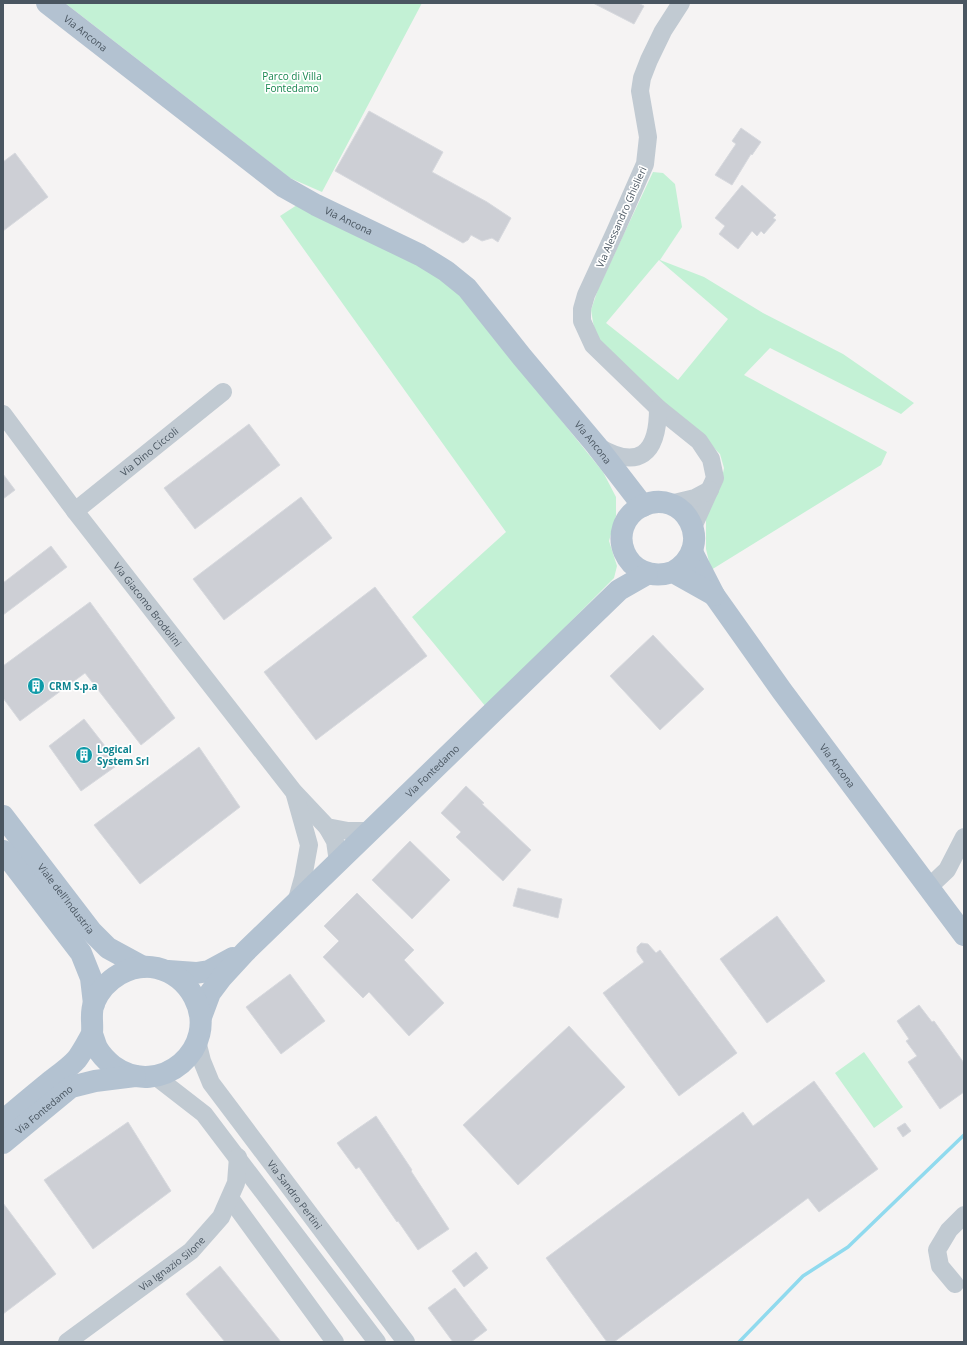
<svg xmlns="http://www.w3.org/2000/svg" width="967" height="1345" font-family="'Open Sans',sans-serif">
<style>
.green{fill:#c3f1d5;fill-rule:evenodd}
.lines{fill:none;stroke-linecap:round;stroke-linejoin:round}
.stream{stroke:#90daee;stroke-width:3.5}
.building{fill:#cdcfd5;stroke:#d7d9de}
.minor{stroke:#c1cad2;stroke-width:18}
.major{stroke:#b3c2d1;stroke-width:22}
.labels{text-anchor:middle;stroke-width:3.5;stroke-linejoin:round;paint-order:stroke}
.street-label{font-size:10px;fill:#4a5661;stroke:#fff}
.park-label{font-size:10px;fill:#17864f;stroke:#fff}
.culture-label{font-size:10px;font-weight:bold;fill:#0d838f;stroke:#fff;text-anchor:start}
</style>
<rect width="100%" height="100%" fill="#f5f3f3"/>
<path class="green" d="M65 3H422L322 192 290 178Z
M653 172 663 173 675 184 682 227 660 260 704 277 763 313 843 354 914 403 901 414 770 348 744 375 887 452 881 465 711 570 706 549V512L721 483 724 468 720 454 707 441 599 343 594 328 591 310 598 289ZM659 260 728 319 678 380 606 323Z
M297 205 426 268 460 295 603 472 616 497V516L609 541 617 566 614 578 486 707 412 617 506 532 280 216Z
M864 1052 903 1107 874 1128 835 1073Z"/>
<g class="lines">
<path class="stream" d="M739 1342 803 1276 848 1247 964 1135"/>
</g>
<path class="building" d="M593 3H638L644 6 634 24Z
M369 111 443 152 432 172 487 202 511 218 498 242 492 238 482 241 471 235 468 240 463 243 335 171Z
M741 128 761 142 752 155 751 154 732 185 715 175 736 144 732 141Z
M15 153 48 197 3 231V162Z
M742 185 776 215 773 218 776 220 764 234 761 231 757 236 752 231 738 249 719 234 725 226 715 218Z
M249 424 280 465 195 529 164 488Z
M3 474 15 490 3 499Z
M301 497 332 538 224 620 193 579Z
M51 546 67 567 3 615V583Z
M375 587 427 656 316 740 264 672Z
M90 602 175 718 141 745 85 673 20 721 3 698V666Z
M653 635 704 689 660 730 610 676Z
M84 719 119 764 81 791 49 746Z
M199 747 240 807 140 884 94 825Z
M466 786 484 803 482 804 531 850 503 881 456 837 461 832 441 813Z
M410 841 450 880 412 919 372 880Z
M518 888 562 899 558 918 513 906Z
M357 893 414 950 404 960 444 1003 409 1036 369 992 363 998 323 957 339 941 324 926Z
M777 916 825 981 767 1023 720 959Z
M641 943 648 944 656 953 660 950 737 1053 679 1096 603 993 644 962 637 952V947Z
M290 974 325 1021 281 1054 246 1007Z
M919 1005 932 1022 934 1021 964 1063V1092L940 1109 908 1062 917 1056 906 1041 909 1039 897 1021Z
M569 1026 625 1087 518 1185 463 1125Z
M814 1081 878 1169 819 1212 808 1198 614 1342H607L546 1258 743 1112 753 1126Z
M376 1116 412 1170 411 1171 449 1229 418 1250 398 1221 397 1222 359 1167 356 1169 337 1143Z
M128 1122 171 1191 93 1249 44 1180Z
M905 1123 911 1131 903 1137 897 1128Z
M3 1203 56 1274 3 1314Z
M476 1252 488 1268 464 1287 452 1271Z
M220 1266 281 1342H225L186 1294Z
M455 1288 487 1330 471 1342H453L428 1308Z"/>
<g class="lines">
<g class="minor">
<path d="M681 3 663 31 649 60 642 78 640 91 648 137 645 164 615 232 586 295 582 309V321L593 345 658 408 699 441 711 459 715 478 693 527"/>
<path id="s1" d="M3 414 75 511 294 792 327 827 348 831H371"/>
<path d="M597 446C639 471 658 454 658 408"/>
<path d="M670 504 695 498 710 490"/>
<path id="s2" d="M75 511 223 392"/>
<path d="M295 795 309 845 303 878 296 903"/>
<path d="M327 827 335 841 338 862"/>
<path d="M929 887 947 870 964 837"/>
<path id="s3" d="M197 1041 202 1061 211 1083 406 1342"/>
<path d="M155 1076 204 1114 377 1342"/>
<path d="M230 1198 335 1342"/>
<path d="M955 1284 940 1266 937 1250 949 1230 964 1215"/>
<path id="s4" d="M67 1342 191 1251 221 1217 236 1183 238 1157"/>
</g>
<g class="major">
<path id="s5" d="M47 3 284 187 316 205 420 255 446 271 467 288 522 357 596 445 643 506"/>
<path id="s6" d="M692 552 714 595 782 691 964 935"/>
<path d="M673 572C718 545 683 486 642 506 602 527 625 587 673 572L714 595"/>
<path id="s7" d="M3 816 91 931 108 948 143 967"/>
<path d="M3 851 81 953 91 978 94 1004"/>
<path d="M168 971 196 973 209 971 233 958"/>
<path id="s8" d="M201 1017 210 993 222 977 245 952 619 590 647 574"/>
<path d="M3 1121C19 1107 35 1094 52 1080 60 1074 70 1067 77 1059 80 1055 91 1037 92 1033 93 1022 90 1013 94 1003 104 979 131 962 157 968 173 972 186 982 194 997 221 1048 160 1100 113 1066 107 1061 101 1055 97 1048 95 1044 94 1039 92 1034"/>
<path id="s9" d="M3 1143 71 1087 95 1081 135 1076"/>
</g>
</g>
<defs>
<g id="building-disc" transform="scale(0.9)"><circle r="9.5" fill="#0f9aa8" stroke="#fff"/><path d="M-4-6H4V6H1V3H-1V6H-4ZM-2.5-4.3h1.7v1.8h-1.7ZM.8-4.3h1.7v1.8H.8ZM-2.5-1h1.7V.8h-1.7ZM.8-1h1.7V.8H.8Z" fill="#fff"/></g>
</defs>
<g fill-rule="evenodd">
<use href="#building-disc" x="36" y="686"/>
<use href="#building-disc" x="84" y="755"/>
</g>
<g class="labels">
<g class="street-label">
<text dy="4" stroke="none"><textPath href="#s5" startOffset="49">Via Ancona</textPath></text>
<text transform="translate(621 217) rotate(-66)" y="4">Via Alessandro Ghislieri</text>
<text dy="4" stroke="none"><textPath href="#s5" startOffset="373">Via Ancona</textPath></text>
<text dy="4" stroke="none"><textPath href="#s5" startOffset="709">Via Ancona</textPath></text>
<text dy="4" stroke="none"><textPath href="#s2" startOffset="95">Via Dino Ciccoli</textPath></text>
<text dy="4" stroke="none"><textPath href="#s1" startOffset="239">Via Giacomo Brodolini</textPath></text>
<text dy="4" stroke="none"><textPath href="#s6" startOffset="259">Via Ancona</textPath></text>
<text dy="4" stroke="none"><textPath href="#s8" startOffset="340">Via Fontedamo</textPath></text>
<text dy="4" stroke="none"><textPath href="#s7" startOffset="104">Viale dell'Industria</textPath></text>
<text dy="4" stroke="none"><textPath href="#s9" startOffset="53">Via Fontedamo</textPath></text>
<text dy="4" stroke="none"><textPath href="#s3" startOffset="184">Via Sandro Pertini</textPath></text>
<text dy="4" stroke="none"><textPath href="#s4" startOffset="131">Via Ignazio Silone</textPath></text>
</g>
<g class="park-label">
<text x="292" y="80">Parco di Villa<tspan x="292" dy="12">Fontedamo</tspan></text>
</g>
<g class="culture-label">
<text x="49" y="690">CRM S.p.a</text>
<text x="97" y="753">Logical<tspan x="97" dy="12">System Srl</tspan></text>
</g>
</g>
<rect width="967" height="1345" fill="none" stroke="#4a5661" stroke-width="8"/>
</svg>
